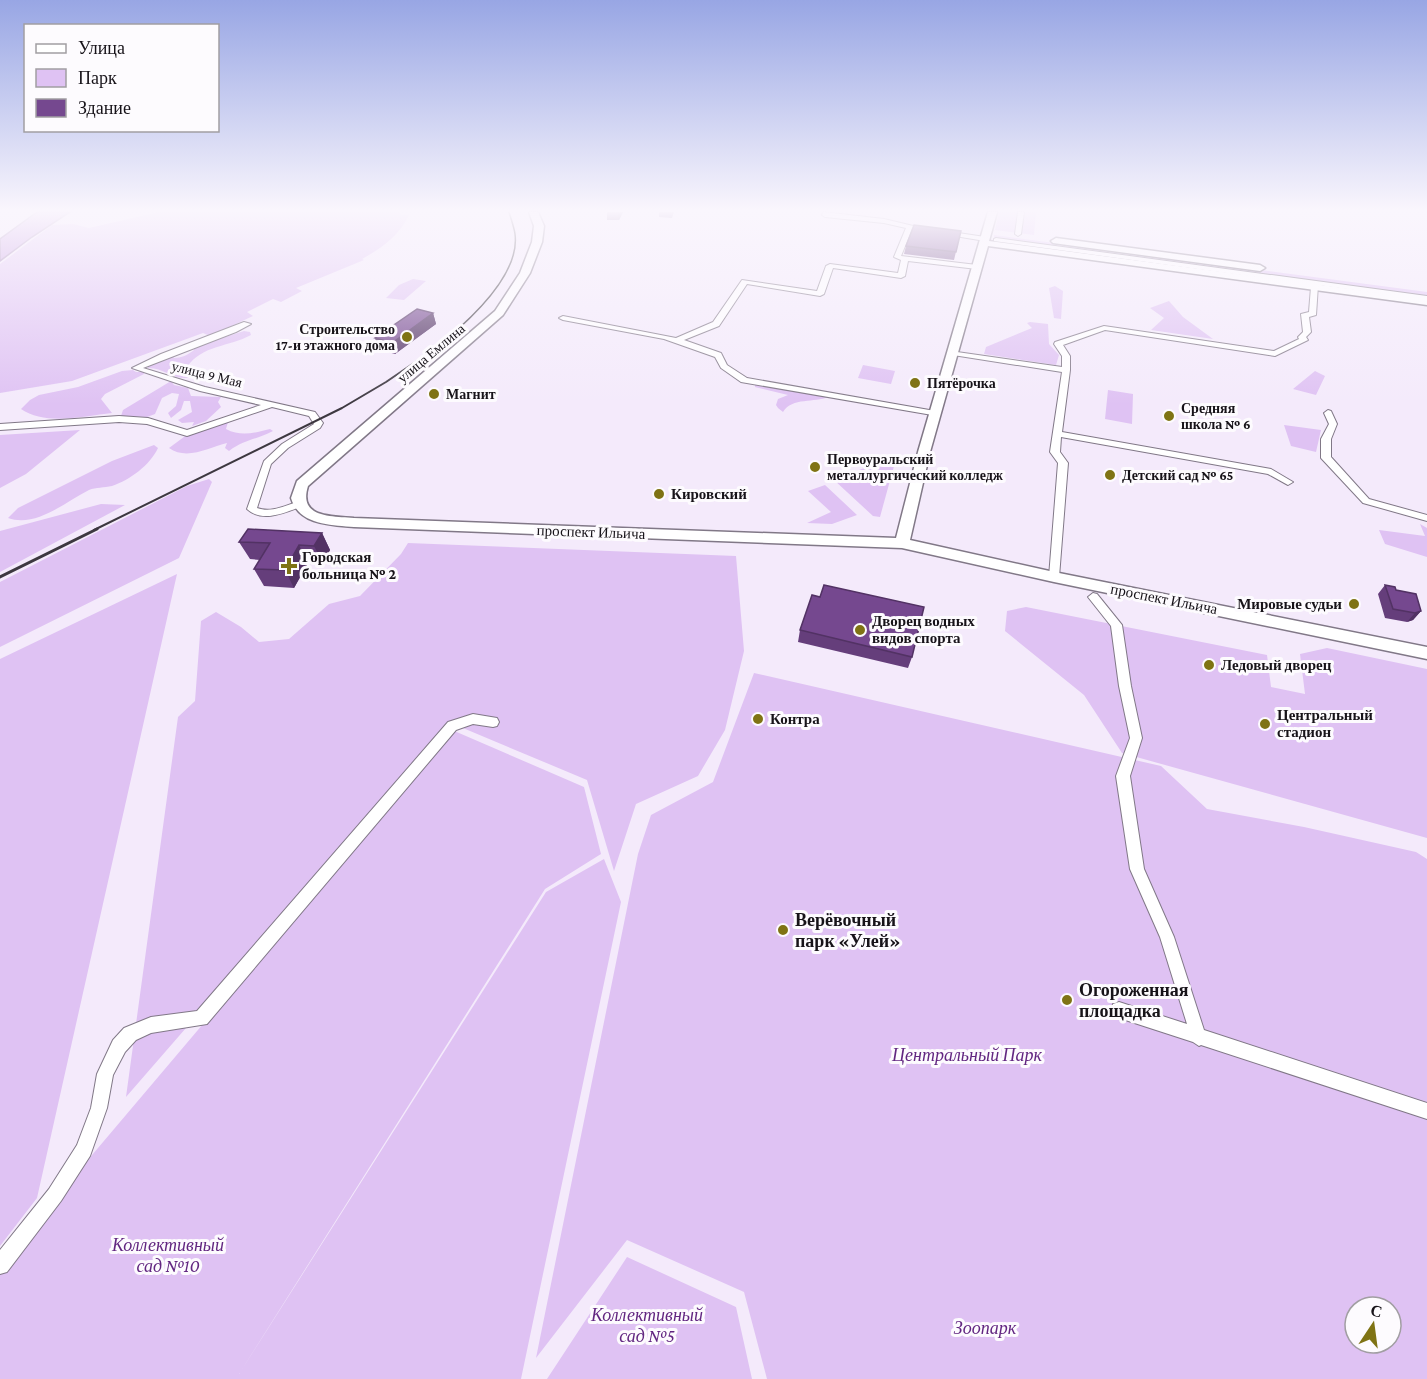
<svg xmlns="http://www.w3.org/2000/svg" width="1427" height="1379" font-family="'Crimson Pro',serif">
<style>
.green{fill:#dfc2f3;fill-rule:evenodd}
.water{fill:#c191df;stroke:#8e6ba4;stroke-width:1.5}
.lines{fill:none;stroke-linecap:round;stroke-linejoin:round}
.street-casing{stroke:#817887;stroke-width:2}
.secondary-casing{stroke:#817887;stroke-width:3}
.street{fill:#fff;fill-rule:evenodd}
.secondary{fill:#fff;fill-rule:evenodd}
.rail-far2{stroke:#3d3840;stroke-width:1.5}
.rail-far1{stroke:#3d3840;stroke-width:2}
.rail{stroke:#3d3840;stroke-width:3}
.wall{fill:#653e7b}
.shaded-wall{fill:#523264}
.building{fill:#75488f;stroke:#523264;stroke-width:1.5}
.poi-dot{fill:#7f7314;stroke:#fdfbfe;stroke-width:2}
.labels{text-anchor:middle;stroke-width:6;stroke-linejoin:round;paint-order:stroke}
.far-poi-label{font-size:14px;font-weight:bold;fill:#171319;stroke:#fdfbfe;text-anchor:start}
.far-street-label{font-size:14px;fill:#171319;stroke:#fdfbfe}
.poi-label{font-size:15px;font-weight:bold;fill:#171319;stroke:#fdfbfe;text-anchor:start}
.street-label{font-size:15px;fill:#171319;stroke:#fdfbfe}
.near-poi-label{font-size:18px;font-weight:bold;fill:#171319;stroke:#fdfbfe;text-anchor:start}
.near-park-label{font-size:18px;font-style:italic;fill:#622681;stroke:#fdfbfe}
</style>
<rect width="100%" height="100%" fill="#f4eafb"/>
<path class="green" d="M159 212H400V215H409C399 236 382 248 362 259L364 260 296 288 302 291 281 302 273 299 247 312 253 316 210 336 203 333 72 381 0 393V264L52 225 73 224 89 228Z
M999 212H1036L1034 235 995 230Z
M994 235 1427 292V300L994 242Z
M413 279 426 281 404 300 386 298 399 285Z
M1055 286 1063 291 1061 319 1054 318 1049 288Z
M1169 301 1183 317 1213 339 1151 330 1164 318 1150 308Z
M1030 322 1048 324 1049 344 1059 355 1056 365 984 354 986 347 1032 328 1027 323Z
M244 331 250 332 251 335C229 347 202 345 187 367L197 374C179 386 165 367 148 368V364L172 355 174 358C181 358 188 355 194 350L193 347Z
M863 365 895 371 891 384 858 378Z
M133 370 136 372H144V374L105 394 101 399 112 413C85 416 45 426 21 409L30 400 39 395 78 387 122 371Z
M1315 371 1325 376 1316 395 1293 389Z
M171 381 174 385 188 388 191 396 221 397 218 402 221 407 206 421 192 426 194 422 182 423 178 420 192 412 190 401H184L181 410 171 418 168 413 176 406 179 394 172 393 162 398 155 414 147 417 121 416 123 410Z
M755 383 826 396 828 397C815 403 792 397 783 412L778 408 776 405 778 399 788 395 755 387Z
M1108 390 1133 394 1132 424 1105 419Z
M228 422 226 429C241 437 254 433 270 429L273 431C256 440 245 439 229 451L225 448 227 443C210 447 187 461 169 448L188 434Z
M1284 425 1321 430 1316 452 1291 446Z
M80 430 26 474 0 488V435Z
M154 445 158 448C150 465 130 480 112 486 104 488 96 487 89 490 65 502 36 528 8 518L18 508 112 461Z
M897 455 880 517 873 516 834 480Z
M209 479 212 482 179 558 0 647V582L187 486Z
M825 485 857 515 832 524 807 523 831 512 808 491Z
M101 504 125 505 0 572V531Z
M1420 524 1427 528V557L1385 544 1379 530 1425 536Z
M408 543 736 556 744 651 725 730 698 776 636 804 614 871 587 780 451 723 126 1097 178 717 195 701 201 621 216 612 241 627 259 642 289 639 329 604 360 596 401 554Z
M177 574 37 1198 0 1246V659Z
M1026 607 1267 655 1271 687 1305 694 1300 654 1327 648 1427 669V838L1122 753 1084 695 1005 631 1007 611Z
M754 673 1161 766 1207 809 1304 827 1416 852 1427 859V1379H767L744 1292 627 1240 536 1358 638 854 651 815 713 782ZM1355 1307H1391V1343H1355Z
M452 730 584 787 601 854 545 889 239 1374 546 892 604 859 621 902 521 1379H0V1268L48 1207Z
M627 1257 736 1307 752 1379H547Z"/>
<path class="water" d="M37 212H70L32 237 0 261V239Z"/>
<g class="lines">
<g class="street-casing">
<path id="street" d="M823 212 884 219 930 230V232L928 233 912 229 901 256 977 265 981 267 977 269 908 261 905 276 901 278 833 268 824 294 820 296 747 284 719 326 684 340 721 353 727 365 747 378 935 411 938 412V416L741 382 721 368 715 357 664 339 563 320 559 318 563 316 676 338 713 322 742 280 817 291 826 266 830 264 898 273 901 260 894 257 906 228 884 223 825 217 822 215Z
M1018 212H1024L1021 234 1018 236 1015 234Z
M945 231 985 237 988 239 985 241 943 234 942 233Z
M996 238 1427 296V300L1318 285 1316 315 1309 317 1311 332 1306 337 1308 340 1275 356 1105 330 1063 345 1070 356V370L1062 432 1271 469 1293 482 1288 485 1268 474 1061 437 1060 452 1068 463 1059 577 1054 581 1049 577 1058 463 1050 452 1062 372 953 355H950V351L1062 367V356L1054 344 1055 342 1104 326 1274 351 1299 339 1298 337 1303 332 1301 314 1309 312 1311 287 1314 285 994 241V239Z
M244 322 251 324 236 332 143 368 205 387 315 412 323 423 320 428 288 448 271 464 257 508C271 513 284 506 297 502L300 503V507C284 513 262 523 247 509L264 461 282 444 314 424 309 416 272 407 187 436 147 424 119 422 0 430V424L119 416 148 418 187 430 261 405 200 391 132 368 161 354Z
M1328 410 1331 411 1337 424 1331 439V457L1369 499 1427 515V521L1363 503 1321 458V439L1329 424 1324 413Z
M1093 593 1097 594 1122 625 1131 686 1142 738 1130 776 1144 869 1174 937 1204 1030 1427 1103V1119L1201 1045 1199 1046 1193 1042 1113 1016 1111 1010 1113 1004 1119 1002 1187 1024 1160 937 1130 869 1116 776 1130 738 1119 686 1111 626 1088 597Z
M473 714 497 718 499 722 497 726 493 727 473 724 456 730 207 1024 151 1033 136 1040 125 1052 113 1075 107 1108 90 1156 61 1201 7 1272 0 1274V1250L49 1189 77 1145 91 1108 97 1074 113 1040 124 1028 151 1017 197 1011 448 722Z"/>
</g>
<g class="secondary-casing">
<path id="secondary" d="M529 212H538L544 226 542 242 530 273 503 315 308 486C298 518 331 516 354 518L896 538 918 452 988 212H997L989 241 1427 299V305L988 246 930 452 910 540 1054 572 1427 647V659L1054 582 902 548 354 527C330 525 299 525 291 498L297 481 495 311 520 273 532 242 534 226Z
M1056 238 1260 265 1265 268 1260 271 1053 243 1051 241Z"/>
</g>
<use href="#street" class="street"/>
<use href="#secondary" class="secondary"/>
<path class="rail-far2" d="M428 354C459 330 521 279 515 234 514 227 511 219 509 212"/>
<path class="rail-far1" d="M94 530 342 408 386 382 430 352"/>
<path class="rail" d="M0 577 97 529"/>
</g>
<path class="wall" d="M607 212H623L619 220H607Z
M659 212H674L672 218 659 217Z
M961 231 954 260 904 254 906 246Z
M433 313 436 324 395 354 378 349 375 338Z
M322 533 330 550 323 563H308L294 588 264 586 254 569 260 560 250 559 239 542Z
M1385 585 1396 590 1421 611 1413 620 1407 622 1385 618 1378 594Z
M820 597 912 657 908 668 798 642 800 630Z"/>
<path class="shaded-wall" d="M623 212 619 220 618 213Z
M433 313 436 324 395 354 392 343Z
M322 533 330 550 323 563 314 546Z
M299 545 308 563 294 588 285 570Z
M1421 611 1413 620 1407 622 1415 613Z"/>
<path class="building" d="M914 225 961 231 956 252 906 246Z
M417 309 433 313 392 343 375 338Z
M248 529 322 533 314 546 299 545 285 570 254 569 270 543 239 542Z
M824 585 924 607 912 657 800 630 812 595 820 597Z
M1385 585 1395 587 1396 590 1416 594 1421 611 1415 613 1393 609Z"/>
<linearGradient id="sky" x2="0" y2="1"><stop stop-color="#98a6e4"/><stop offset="0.52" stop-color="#faf6fd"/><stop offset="1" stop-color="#faf6fd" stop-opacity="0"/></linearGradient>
<rect width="1427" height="405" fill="url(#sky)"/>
<g class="poi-dot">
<circle cx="407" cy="337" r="6"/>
<circle cx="915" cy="383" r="6"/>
<circle cx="434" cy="394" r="6"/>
<circle cx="1169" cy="416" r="6"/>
<circle cx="815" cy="467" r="6"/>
<circle cx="1110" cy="475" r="6"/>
<circle cx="659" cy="494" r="6"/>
<path d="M286 557h6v6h6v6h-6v6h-6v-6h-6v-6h6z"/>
<circle cx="1354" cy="604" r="6"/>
<circle cx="860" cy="630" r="6"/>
<circle cx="1209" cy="665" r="6"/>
<circle cx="758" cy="719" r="6"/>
<circle cx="1265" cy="724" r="6"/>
<circle cx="783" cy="930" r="6"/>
<circle cx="1067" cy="1000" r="6"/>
</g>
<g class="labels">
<g class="far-poi-label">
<text x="395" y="334" text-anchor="end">Строительство<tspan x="395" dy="16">17-и этажного дома</tspan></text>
<text x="927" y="388">Пятёрочка</text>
<text x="446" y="399">Магнит</text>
<text x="1181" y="413">Средняя<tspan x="1181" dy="16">школа № 6</tspan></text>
<text x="827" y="464">Первоуральский<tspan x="827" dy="16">металлургический колледж</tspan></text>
<text x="1122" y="480">Детский сад № 65</text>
</g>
<g class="far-street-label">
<text transform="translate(431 353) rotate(-40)" y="5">улица Емлина</text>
<text transform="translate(207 374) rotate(14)" y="5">улица 9 Мая</text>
</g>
<g class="poi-label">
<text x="671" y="499">Кировский</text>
<text x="302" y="562">Городская<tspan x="302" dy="17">больница № 2</tspan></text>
<text x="1342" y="609" text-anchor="end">Мировые судьи</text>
<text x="872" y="626">Дворец водных<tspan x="872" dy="17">видов спорта</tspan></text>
<text x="1221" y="670">Ледовый дворец</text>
<text x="1277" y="720">Центральный<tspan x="1277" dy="17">стадион</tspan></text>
<text x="770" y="724">Контра</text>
</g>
<g class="street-label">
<text transform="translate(591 532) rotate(2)" y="5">проспект Ильича</text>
<text transform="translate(1164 599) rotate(11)" y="5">проспект Ильича</text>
</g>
<g class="near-poi-label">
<text x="795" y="926">Верёвочный<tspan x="795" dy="21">парк «Улей»</tspan></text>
<text x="1079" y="996">Огороженная<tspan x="1079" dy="21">площадка</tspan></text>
</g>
<g class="near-park-label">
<text x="967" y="1061">Центральный Парк</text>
<text x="168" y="1251">Коллективный<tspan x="168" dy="21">сад №10</tspan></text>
<text x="647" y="1321">Коллективный<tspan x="647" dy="21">сад №5</tspan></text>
<text x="985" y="1334">Зоопарк</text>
</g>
</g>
<rect x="24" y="24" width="195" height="108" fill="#fdfbfe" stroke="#a19ea2" stroke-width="1.5"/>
<rect x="36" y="44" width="30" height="9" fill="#ffffff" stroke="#a19ea2" stroke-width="1.5"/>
<text x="78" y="54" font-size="18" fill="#171319">Улица</text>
<rect x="36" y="69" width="30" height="18" fill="#dfc2f3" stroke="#a19ea2" stroke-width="1.5"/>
<text x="78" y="84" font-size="18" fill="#171319">Парк</text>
<rect x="36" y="99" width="30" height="18" fill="#75488f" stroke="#a19ea2" stroke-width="1.5"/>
<text x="78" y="114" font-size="18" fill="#171319">Здание</text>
<g transform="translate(1373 1325) rotate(13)"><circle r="28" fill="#fdfbfe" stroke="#a19ea2" stroke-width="1.5"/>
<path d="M0-4.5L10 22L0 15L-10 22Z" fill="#7f7314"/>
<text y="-9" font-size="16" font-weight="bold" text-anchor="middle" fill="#171319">С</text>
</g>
</svg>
